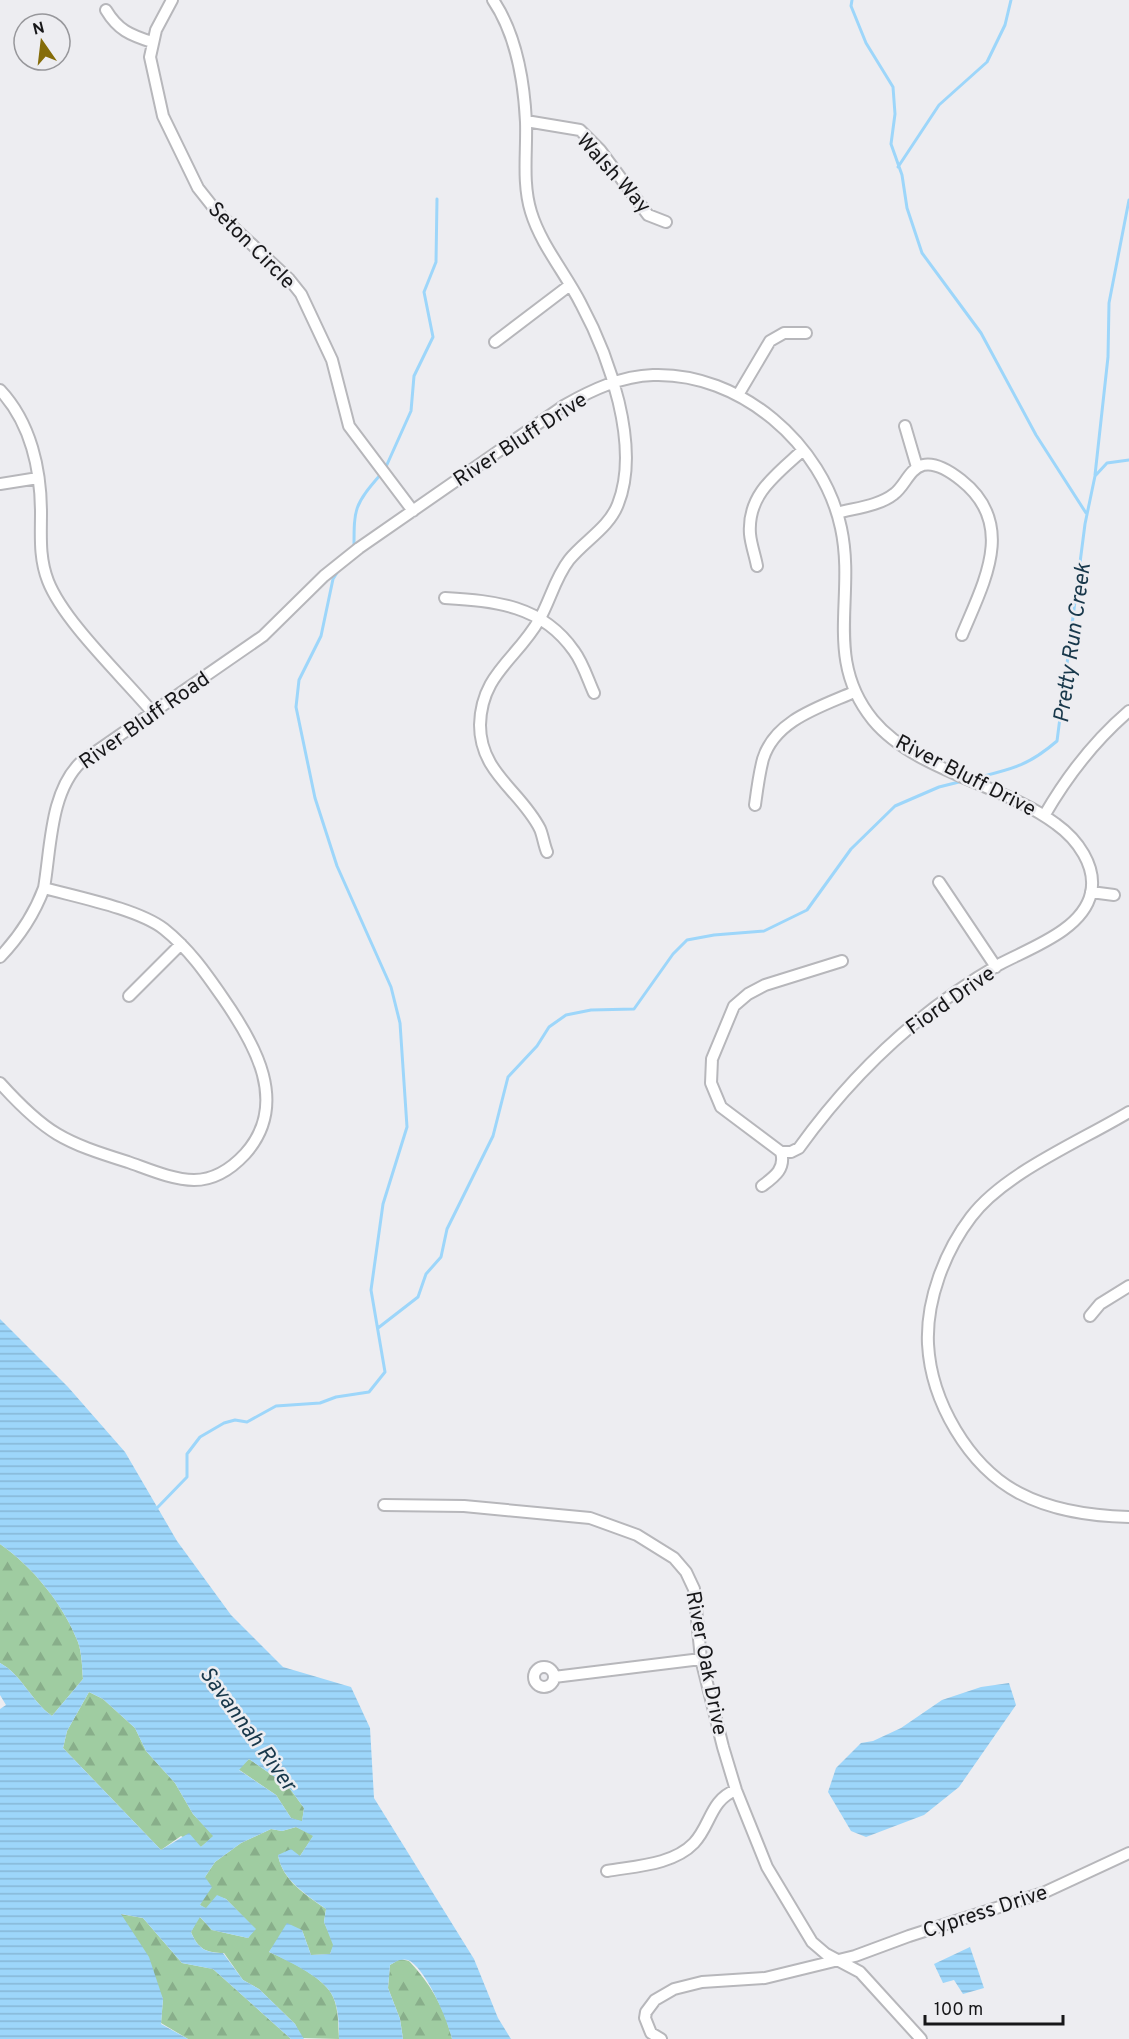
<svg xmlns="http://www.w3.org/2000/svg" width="1129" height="2039" font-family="Overpass,sans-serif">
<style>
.forest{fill:url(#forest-firs)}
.water{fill:url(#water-rules);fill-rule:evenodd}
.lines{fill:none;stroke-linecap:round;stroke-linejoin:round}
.stream{stroke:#9dd6fa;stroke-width:3}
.minor-casing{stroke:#b7b7bb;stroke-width:14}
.minor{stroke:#fff;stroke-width:10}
.labels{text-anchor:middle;stroke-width:5;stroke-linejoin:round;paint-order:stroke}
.street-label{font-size:21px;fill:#171719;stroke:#ededf1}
.water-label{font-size:22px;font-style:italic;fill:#18384b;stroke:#ededf1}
</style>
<defs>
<pattern id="forest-firs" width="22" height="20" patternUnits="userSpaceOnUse" patternTransform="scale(1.5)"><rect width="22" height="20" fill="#9fcca1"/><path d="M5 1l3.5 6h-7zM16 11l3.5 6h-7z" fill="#88ae8a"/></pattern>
<pattern id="water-rules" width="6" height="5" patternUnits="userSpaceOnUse" patternTransform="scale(1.5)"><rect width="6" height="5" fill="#9dd6fa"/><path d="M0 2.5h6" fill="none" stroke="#86b7d6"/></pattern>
</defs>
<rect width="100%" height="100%" fill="#ededf1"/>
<path class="forest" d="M0 1544C33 1567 63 1604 78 1642 82 1653 82 1668 83 1679L52 1716C31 1701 22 1675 0 1663Z
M89 1692 103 1699 135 1728 146 1751 175 1783 193 1814 214 1836 201 1847 181 1836 161 1850 63 1748 67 1731Z
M249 1759 288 1786 304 1808 302 1822 291 1818 276 1795 238 1769Z
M296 1827 314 1835 300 1856 278 1855C282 1880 307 1896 326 1909L324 1922 334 1945 330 1954 311 1955 302 1930H285L269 1952C286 1959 321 1976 331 1993 339 2006 338 2024 339 2039L302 2038 295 2024 259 1989 243 1980 224 1953C206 1953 198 1949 191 1932L199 1916 212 1930 248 1938 255 1929 226 1899 217 1896 206 1909 200 1905 205 1877 215 1862 241 1843 271 1829 282 1831Z
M120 1914 143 1918 182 1963 213 1969 291 2039H188L161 2023 163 1999Z
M400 1959 409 1961C430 1983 445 2009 452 2039H403L400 2019 388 1988 390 1965Z"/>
<path class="water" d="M0 1319 68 1387 125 1452 177 1541 231 1615 283 1667 351 1687 370 1728 374 1798 474 1959 498 2018 511 2039H452C448 2021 426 1968 408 1960 401 1958 395 1962 390 1965L388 1988 400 2019 403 2039H339C339 2024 339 2006 331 1993 321 1976 286 1960 269 1952L287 1923 302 1930 311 1955 330 1954 333 1945 324 1922 326 1909C307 1895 282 1880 278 1855L291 1849 300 1856 313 1836 296 1827 282 1831 271 1829 241 1843 215 1862 205 1877 212 1887 200 1905 206 1908 217 1895 226 1899 256 1929 248 1938 212 1930 200 1917 191 1932C198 1949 206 1953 223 1953L243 1980 259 1989 295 2024 304 2039H291L213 1969 182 1963 143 1918 121 1914 149 1957 163 1999 161 2024 188 2039H216H0V1709L6 1705 0 1695V1663C22 1675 31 1701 52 1716L83 1679C82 1668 82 1653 78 1642 63 1604 33 1567 0 1544ZM89 1692 103 1699 135 1728 146 1751 175 1783 193 1814 213 1836 201 1847 189 1833 161 1850 63 1748 67 1731ZM249 1759 288 1786 304 1808 302 1821 291 1818 276 1795 239 1770Z
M1009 1683 1016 1705 959 1787 924 1815 866 1837 851 1831 828 1792 836 1768 861 1743 873 1741 901 1728 942 1700 981 1687Z
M970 1947 984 1988 963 1994 954 1980 943 1983 934 1964Z"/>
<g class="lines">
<path class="stream" d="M852 0 851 6 866 43 893 87 895 114 891 144 902 175 907 208 922 253 981 333 1036 435 1086 513
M898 167 939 105 987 62 1005 25 1011 0
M385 469 411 411 414 376 433 337 424 292 436 262 437 199
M1095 475 1108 357 1109 303 1129 200
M354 548C354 508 354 505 381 474
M976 778C1012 769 1028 766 1057 741L1085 524 1095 476 1107 463 1129 460
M378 1328 418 1297 426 1274 441 1257 447 1229 493 1136 508 1077 537 1046 549 1027 566 1015 591 1010 634 1009 673 954 687 940 714 935 764 931 807 910 851 849 895 806 939 787 963 781
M156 1509 187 1477V1454L200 1437 224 1423 235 1420 247 1422 276 1406 320 1403 336 1397 369 1392 385 1372 371 1290 383 1204 407 1127 400 1023 391 987 337 866 315 798 296 707 299 680 321 636 333 579 340 568"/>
<g class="minor-casing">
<path id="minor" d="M172 0 156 30 150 57 163 116 198 188 217 212 289 279 301 294 332 360 349 426 413 511
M493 0C516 34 524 81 526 122 527 152 522 183 531 212 541 245 566 274 581 304 609 356 641 446 618 504 609 528 584 541 569 560 555 578 550 601 539 620 517 659 481 674 480 725 480 773 521 791 540 829 543 836 544 845 547 852
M106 10C118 30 130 35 152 42
M526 121 580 130 600 150 648 215 666 222
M495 342 570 285
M0 390C31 423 41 470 41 513 41 536 39 558 48 581 64 622 123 677 153 713
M738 395 770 341 784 333H806
M905 426 917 467
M0 484 38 478
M837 513C855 508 879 506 894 494 905 486 909 469 923 465 936 462 951 472 961 480 1017 524 984 582 962 635
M757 566C755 555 751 545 750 534 747 494 777 474 803 450
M445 598C495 601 542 605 574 651 583 663 588 680 594 693
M755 805C757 790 759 774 763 759 775 720 820 707 854 692
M1044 816C1067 776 1094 741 1129 711
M939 882 996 967
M1091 892 1114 895
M0 957C20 936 34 915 44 888 51 847 50 792 81 762L263 636 324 576 359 548 565 405C592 390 621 376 653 375 740 372 823 444 841 528 856 597 823 659 873 720 915 771 1005 785 1056 824 1077 839 1097 866 1091 893 1083 930 1030 948 1000 964 920 1010 853 1073 799 1148L791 1152H781L721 1107 711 1083 712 1059 734 1006 748 994 765 985 842 961
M129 996 181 944
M0 1083C46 1134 64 1142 128 1162 148 1169 173 1180 194 1180 214 1180 232 1168 245 1154 290 1104 255 1044 223 998 205 972 189 949 164 929 138 909 77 897 44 888
M1129 1112C1081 1141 1004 1173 971 1217 945 1251 926 1300 928 1344 931 1401 968 1466 1019 1493 1053 1511 1091 1516 1129 1517
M762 1186C774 1177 786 1169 781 1152
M1090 1316 1100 1304 1129 1286
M384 1505 464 1506 590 1518 637 1535 674 1558 686 1572 694 1589 701 1659 723 1747 736 1790 767 1867 812 1942 826 1954 860 1972 921 2039
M534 1677a10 10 0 1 1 20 0a10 10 0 1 1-20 0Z
M554 1677 701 1659
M607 1871C635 1866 673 1865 694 1843 711 1825 710 1800 736 1790
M661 2039 651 2033 645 2018 646 2012 655 2000 674 1989 702 1982 765 1978 855 1956 909 1936 1043 1893 1129 1853"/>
</g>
<use href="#minor" class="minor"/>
</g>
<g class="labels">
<g class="street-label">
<text transform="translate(614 173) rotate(48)" y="7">Walsh Way</text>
<text transform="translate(252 245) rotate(45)" y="7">Seton Circle</text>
<text transform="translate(520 439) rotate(-33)" y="7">River Bluff Drive</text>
<text transform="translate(144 720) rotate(-35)" y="7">River Bluff Road</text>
<text transform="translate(966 775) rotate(27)" y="7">River Bluff Drive</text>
<text transform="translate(950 1000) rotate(-35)" y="7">Fiord Drive</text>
<text transform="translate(707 1663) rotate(79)" y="7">River Oak Drive</text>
<text transform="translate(985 1911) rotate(-18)" y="7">Cypress Drive</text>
</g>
<g class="water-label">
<text transform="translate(1071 643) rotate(-82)" y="8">Pretty Run Creek</text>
<text transform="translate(249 1728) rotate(54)" y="8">Savannah River</text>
</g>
</g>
<g transform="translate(42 42) rotate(346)"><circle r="28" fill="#ededf1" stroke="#97979b" stroke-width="1.5"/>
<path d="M0-4.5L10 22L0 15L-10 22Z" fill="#856c09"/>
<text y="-9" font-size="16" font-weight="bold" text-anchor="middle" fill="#171719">N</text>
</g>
<path d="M925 2015v9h138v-9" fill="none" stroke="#171719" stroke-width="3"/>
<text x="934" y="2015" font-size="18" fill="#171719" stroke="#ededf1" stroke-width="4.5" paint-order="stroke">100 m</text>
</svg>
